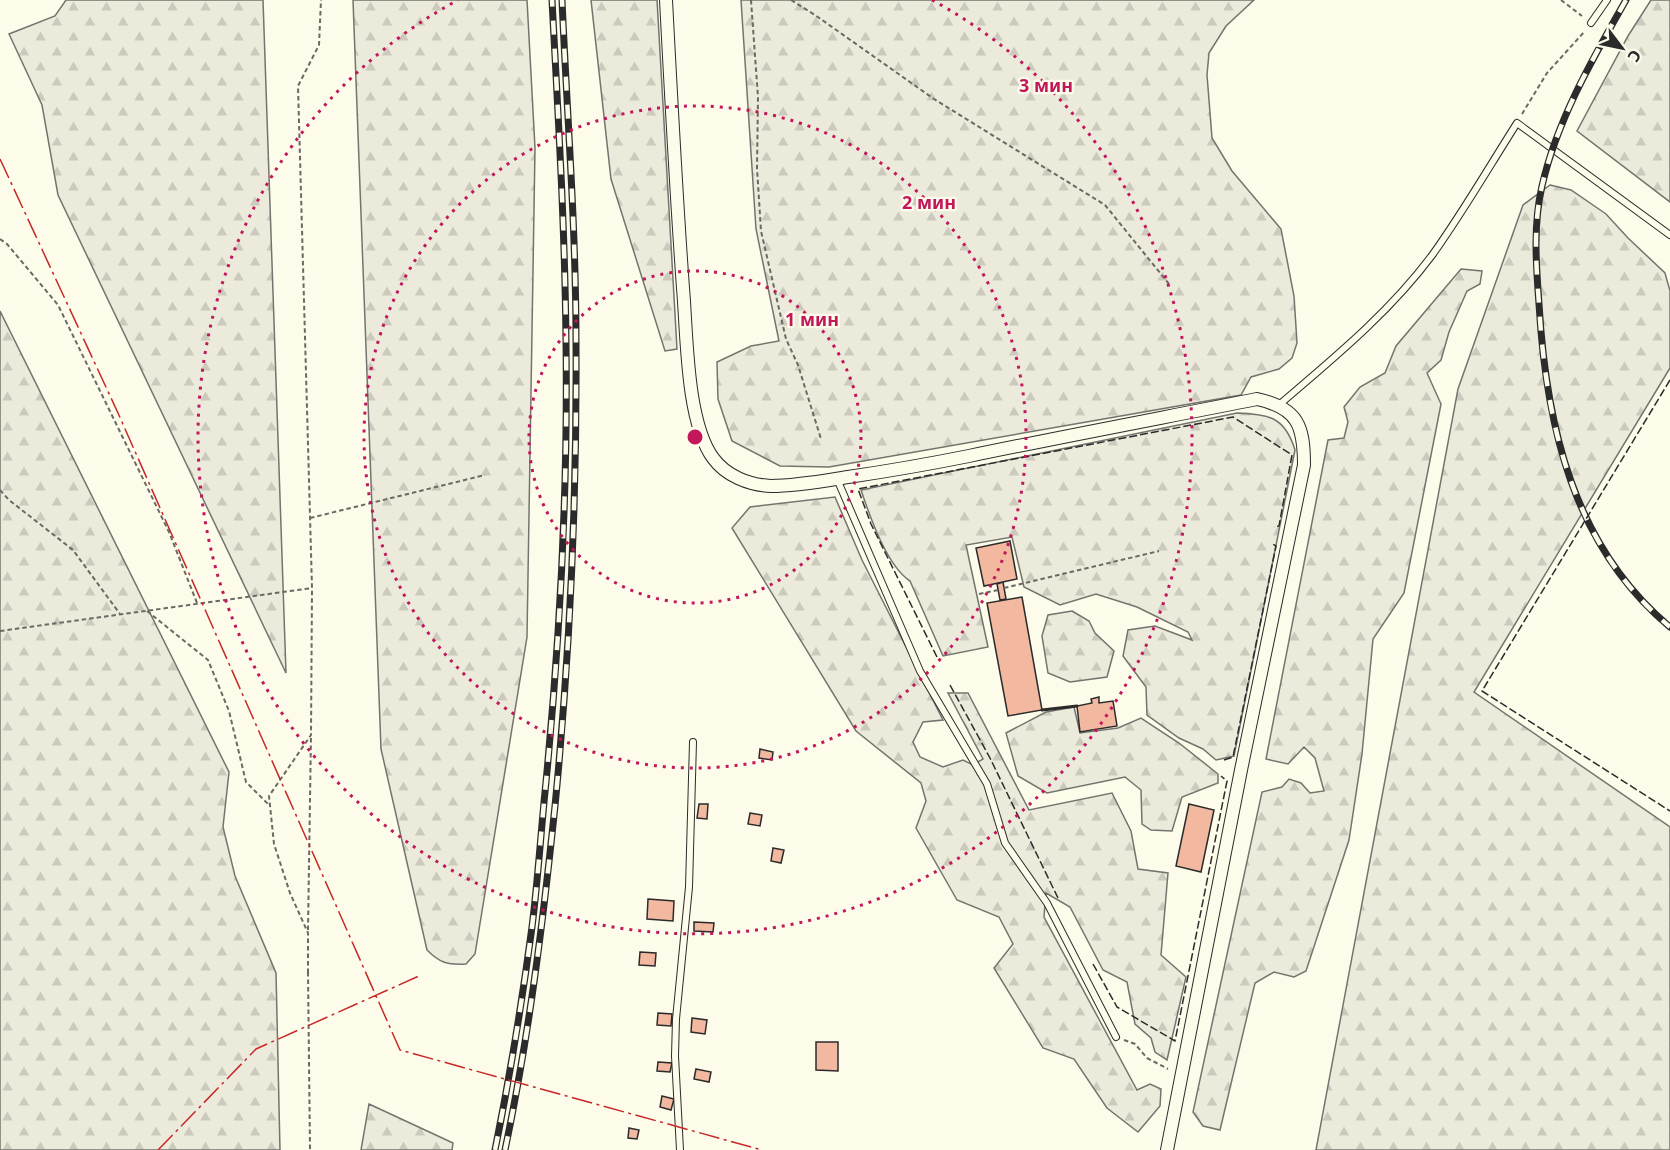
<svg xmlns="http://www.w3.org/2000/svg" width="1670" height="1150" font-family="'Noto Sans',sans-serif">
<style>
.forest{fill:url(#forest-firs);stroke:#74746e;stroke-width:1.5}
.building{fill:#f2b8a0;stroke:#2b2b2b;stroke-width:1.5}
.lines{fill:none;stroke-linecap:round;stroke-linejoin:round}
.lane-casing{stroke:#2b2b2b;stroke-width:8}
.street-casing{stroke:#2b2b2b;stroke-width:14}
.path{stroke:#6a6964;stroke-width:2;stroke-dasharray:4.5 3;stroke-linecap:butt}
.lane{stroke:#fdfbea;stroke-width:6}
.street{stroke:#fdfbea;stroke-width:12}
.rail-casing{stroke:#2b2b2b;stroke-width:7}
.rail{stroke:#fdfbea;stroke-width:4.5;stroke-dasharray:14;stroke-linecap:butt}
.fence{stroke:#2b2b2b;stroke-width:1.5;stroke-dasharray:8 3;stroke-linecap:butt}
.wall{stroke:#2b2b2b;stroke-width:3}
.power{stroke:#c62828;stroke-width:1.5;stroke-dasharray:21 4.5 3 4.5;stroke-linecap:butt}
.ring{fill:none;stroke:#c2185b;stroke-width:3;stroke-dasharray:3 6}
.centre{fill:#c2185b;stroke:#fdfbea;stroke-width:3}
.ring-label{font-size:18px;text-anchor:middle;font-weight:bold;fill:#c2185b;stroke:#fdfbea;stroke-width:4.5;stroke-linejoin:round;paint-order:stroke}
</style>
<defs>
<pattern id="forest-firs" width="22" height="20" patternUnits="userSpaceOnUse" patternTransform="scale(1.5)"><rect width="22" height="20" fill="#ecebdb"/><path d="M5 1l3.5 6h-7zM16 11l3.5 6h-7z" fill="#cbcabc"/></pattern>
</defs>
<rect width="100%" height="100%" fill="#fdfbea"/>
<path class="forest" d="M66 0H263L286 673 58 195 42 105 9 34 55 16Z
M353 0H527L535 148 527 637 475 954 466 964C447 965 440 963 427 950L381 749Z
M591 0H657L677 349 665 351 611 179Z
M741 0H1254L1226 26 1209 53 1207 75 1212 138 1232 171 1281 229 1294 296 1297 343 1292 358 1279 369 1251 377 1241 395 829 467 780 466 732 441 718 399 717 362 751 346 779 341 756 229Z
M1651 0H1670V202L1577 131 1628 36Z
M1550 185 1571 190 1606 214 1628 238 1665 273 1670 291V368L1474 692 1670 827V1150H1316L1458 389 1523 205Z
M1461 269 1482 271 1480 284 1467 291 1449 332 1441 360 1427 373 1441 404 1404 593 1373 639 1362 754 1349 840 1306 971 1294 977 1274 972 1255 983 1220 1130 1203 1126 1193 1112 1262 792 1282 787 1289 779 1301 783 1310 793 1324 791 1315 758 1304 747 1288 764 1266 759 1328 440 1344 438 1348 422 1344 407 1360 387 1385 373 1396 346Z
M0 311 229 772 223 827 235 876 276 973 280 1150H0Z
M1237 413C1269 414 1285 417 1295 450L1234 756 1216 760 1203 749 1179 738 1147 715 1146 687 1123 656 1128 630 1155 626 1192 640 1188 632 1137 607 1096 594 1060 605 1024 587 1012 537 966 545 988 647 943 656 910 581C887 566 870 517 861 490Z
M835 497 862 560 943 720 923 722 913 742 920 757 943 767 963 760 973 765 983 759 948 693H968L1029 810 1112 793 1131 831 1138 869 1168 873 1161 955 1186 977 1167 1060 1155 1052 1151 1038 1135 1024 1127 982 1103 970 1070 907 1046 893 1044 917 1137 1090 1150 1084 1161 1089 1160 1106 1138 1132 1107 1108 1074 1059 1043 1048 994 968 1013 944 999 917 957 900 916 828 926 801 921 783 856 731 732 528 750 507Z
M1072 611 1089 621 1095 633 1114 651 1107 677 1070 682 1048 673 1042 636 1048 615Z
M1074 707 1080 733 1118 728 1141 718 1179 743 1218 774V783L1182 797 1172 831 1151 830 1142 824 1141 790 1125 777 1047 793 1018 776 1006 733 1046 712Z
M369 1104 453 1143 452 1150H361Z"/>
<path class="building" d="M1010 541 1017 579 984 586 976 548Z
M1003 582 1006 599 1000 600 997 584Z
M1022 597 1042 710 1008 716 987 603Z
M1099 697V703L1113 701 1117 726 1080 732 1077 706 1092 703 1091 699Z
M760 749 773 752 772 760 759 758Z
M699 804H708L707 819 697 818Z
M1189 804 1214 810 1201 872 1176 866Z
M750 813 762 815 760 826 748 824Z
M773 848 784 850 781 863 771 861Z
M648 899 674 901 673 921 647 919Z
M694 922 714 923 713 932 694 931Z
M640 952 656 953 655 966 639 965Z
M658 1013 672 1014 671 1026 657 1025Z
M692 1018 707 1020 705 1034 691 1032Z
M816 1042H838V1071L816 1070Z
M658 1062 672 1063 670 1072 657 1071Z
M696 1069 711 1072 709 1082 694 1079Z
M662 1096 674 1099 671 1110 660 1107Z
M629 1128 639 1130 637 1139 628 1138Z"/>
<g class="lines">
<g class="lane-casing">
<path id="lane" d="M1591 23 1607 0
M1280 404C1334 358 1390 312 1433 254 1463 212 1489 167 1517 123L1670 235
M837 479 920 671 987 784 1005 843 1047 903 1116 1037
M680 1150 675 1056 676 1019 689 887 693 742"/>
</g>
<g class="street-casing">
<path id="street" d="M666 0C671 96 676 192 683 288 687 333 686 421 713 458 726 476 749 485 771 486 797 486 823 481 848 477 889 471 929 464 969 456 1065 436 1161 418 1257 399 1298 408 1304 426 1304 465L1241 770 1167 1150"/>
</g>
<path class="path" d="M751 0 758 97 757 168 761 231 786 339 798 365 821 439
M791 0 815 15 934 99 1105 205 1169 284
M1561 0 1582 16
M1522 114 1547 73 1585 31
M0 239 7 244 58 305 169 532 197 603
M0 490 9 500 73 550 120 614
M310 518 485 475
M1004 588 1159 551
M979 594 998 590
M147 611 208 660 229 711 246 782 270 806
M0 631 312 588
M308 930 311 735
M308 972 310 1150
M308 973V933L290 893 274 844 269 796 311 735 312 588 298 86 319 45 321 0
M1124 1040 1135 1044 1147 1058 1168 1069"/>
<use href="#lane" class="lane"/>
<use href="#street" class="street"/>
<g class="rail-casing">
<path id="rail" d="M1626 0C1593 58 1557 120 1542 186 1533 225 1536 264 1539 304 1546 425 1573 546 1670 627
M495 1150C510 1076 522 1002 532 927 538 879 541 830 546 782 560 636 568 489 566 342 565 228 558 114 552 0
M505 1150C529 1036 543 922 555 806 570 652 577 497 576 342 576 228 567 114 562 0"/>
</g>
<use href="#rail" class="rail"/>
<path class="fence" d="M1670 380 1482 691 1670 811
M937 657 871 524 858 489 1233 417 1292 455 1279 526 1274 527
M950 685 990 758 1058 898
M1224 760 1233 757 1276 546 1271 543
M1093 964 1117 1007 1175 1041 1227 781 1221 776"/>
<path class="wall" d="M1042 710 1077 706"/>
<path class="power" d="M0 159 118 413 400 1050 762 1150
M158 1150 256 1049 419 976"/>
</g>
<g class="ring">
<circle cx="695" cy="437" r="166"/>
<circle cx="695" cy="437" r="331"/>
<path d="M932 0A497 497 0 1 1 458 0"/>
</g>
<circle cx="695" cy="437" r="9" class="centre"/>
<g class="ring-label">
<text x="1046" y="92">3 мин</text>
<text x="929" y="209">2 мин</text>
<text x="812" y="326">1 мин</text>
</g>
<g transform="translate(1622 48) rotate(122)" stroke="#fdfbea" stroke-width="4.5" paint-order="stroke">
<path d="M0-4.5L10 22L0 15L-10 22Z" fill="#2b2b2b"/>
<text y="-9" font-size="16" font-weight="bold" text-anchor="middle" fill="#2b2b2b">С</text>
</g>
</svg>
